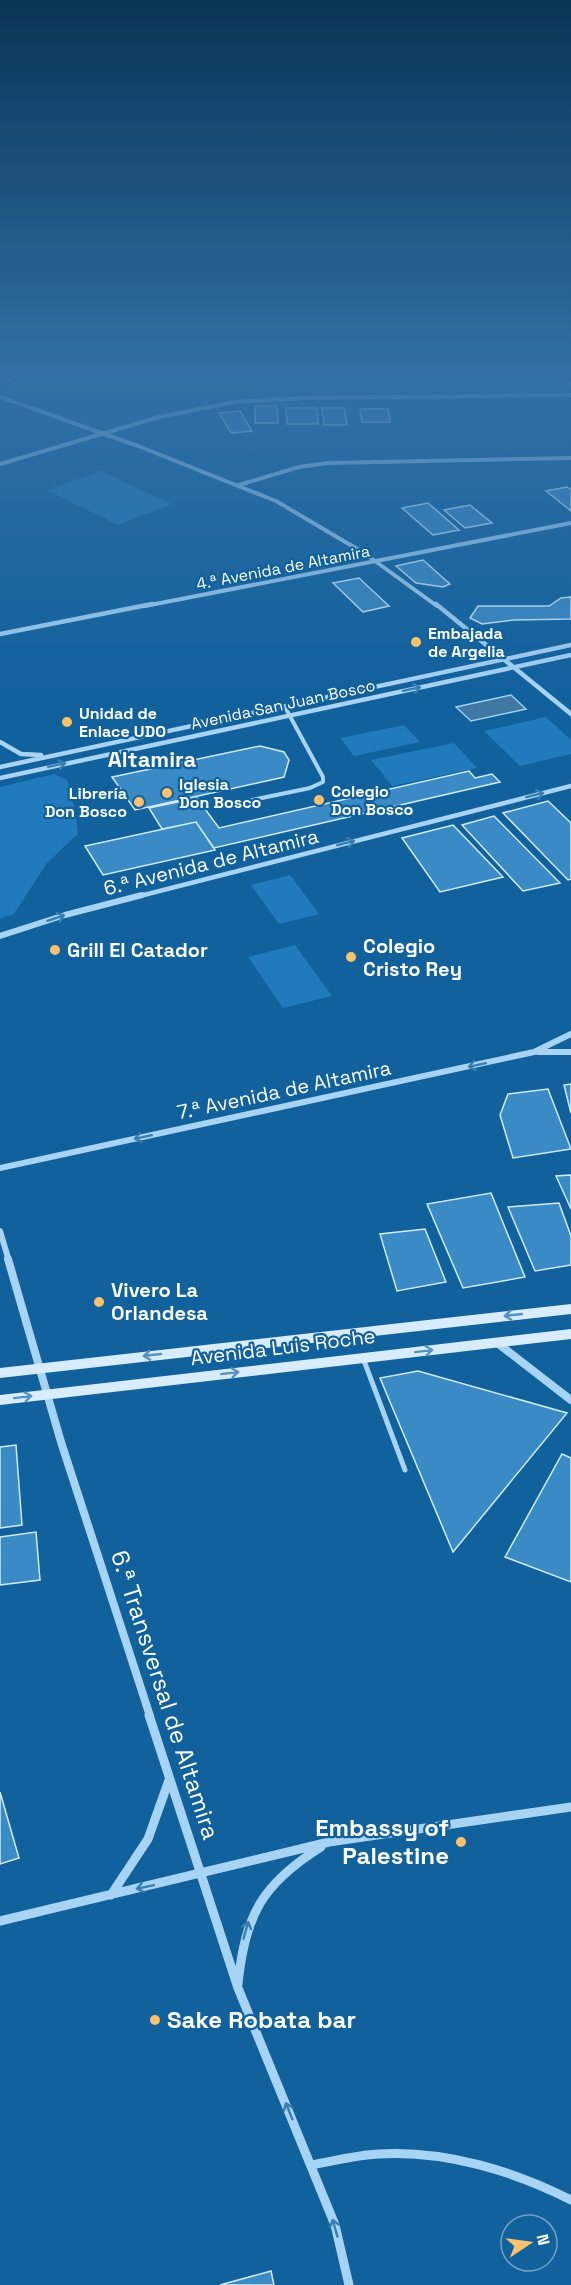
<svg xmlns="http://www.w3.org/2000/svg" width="571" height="2285" font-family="'Space Grotesk',sans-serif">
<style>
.green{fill:#207abb}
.water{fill:#4078a3;stroke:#99d1f8;stroke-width:1.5}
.building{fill:#3a8ac5;stroke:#d0ebfe;stroke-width:1.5}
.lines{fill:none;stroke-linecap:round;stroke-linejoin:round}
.lane-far1{stroke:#a7d4f5;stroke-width:4}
.lane{stroke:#a7d4f5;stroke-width:5}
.street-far4{stroke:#a7d4f5;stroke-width:4}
.street-far3{stroke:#a7d4f5;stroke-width:4.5}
.street-far2{stroke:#a7d4f5;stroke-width:6}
.street-far1{stroke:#a7d4f5;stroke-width:8}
.street{stroke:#a7d4f5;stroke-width:9}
.secondary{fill:#d7edfd;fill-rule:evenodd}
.oneway{stroke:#367eb3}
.oneway2{stroke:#5692bf}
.poi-dot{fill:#ffc16b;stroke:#11619d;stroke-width:2}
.labels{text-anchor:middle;stroke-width:4.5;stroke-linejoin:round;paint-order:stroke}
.far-street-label{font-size:16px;fill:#fff;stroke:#11619d}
.far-poi-label{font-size:16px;font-weight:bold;fill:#fff;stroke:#11619d;text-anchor:start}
.street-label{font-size:20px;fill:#fff;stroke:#11619d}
.poi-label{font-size:20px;font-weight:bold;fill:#fff;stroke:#11619d;text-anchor:start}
.far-district-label{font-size:22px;font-weight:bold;fill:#fff;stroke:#11619d}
.near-street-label{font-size:24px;fill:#fff;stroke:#11619d}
.near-poi-label{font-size:24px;font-weight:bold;fill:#fff;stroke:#11619d;text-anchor:end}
</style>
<rect width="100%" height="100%" fill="#11619d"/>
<path class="green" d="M101 471 172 504 118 525 47 490Z
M546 717 571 740V754L520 766 484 731Z
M404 725 420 742 354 756 340 738Z
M454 743 477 768 392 786 371 760Z
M54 774 67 780 75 810 78 834 47 863 14 914 0 919V787Z
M290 875 319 914 279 924 251 885Z
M295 945 332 996 283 1008 248 957Z"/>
<path class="water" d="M511 695 526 709 471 721 456 707Z"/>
<path class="building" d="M255 406H277L278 423H255Z
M286 408H317L318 424H287Z
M322 408H344L347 425H324Z
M360 409H388L390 422H362Z
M240 411 252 431 231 433 219 413Z
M567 487 571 490V511L546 491Z
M428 503 459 530 433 535 402 508Z
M470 505 492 523 465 528 444 510Z
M423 560 450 584 443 587 416 583 396 566Z
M359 578 389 606 363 612 333 583Z
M571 597V619L513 620 482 624 470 618 478 606H549L561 598Z
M260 746 284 752 289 760 284 777 135 810 112 777Z
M469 771 475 778 492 774 500 782 214 848 196 822 162 829 149 808 197 798 219 828Z
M548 801 571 823V879L568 880 503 813Z
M494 816 560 883 523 891 462 825Z
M196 822 215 850 103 875 85 846Z
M453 825 503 877 440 892 402 838Z
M571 1084V1113L564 1085Z
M548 1089 571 1149 513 1158 500 1115 508 1094Z
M571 1175V1209L556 1176Z
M491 1193 525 1277 463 1288 427 1204Z
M559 1203 571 1236V1265L535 1271 508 1207Z
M425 1229 446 1282 397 1291 380 1234Z
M418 1371 567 1413 453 1552 380 1378Z
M16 1445 22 1525 0 1528V1447Z
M562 1454 571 1458V1582L505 1557Z
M36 1532 40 1580 0 1585V1537Z
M0 1792 19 1858 0 1864Z
M271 2271 274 2285H220Z"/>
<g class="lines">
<path class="lane-far1" d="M223 806 310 788 323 782V777L285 707"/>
<path class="lane" d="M363 1358 405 1470"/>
<path class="street-far4" d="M553 372 571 383
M0 383 23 372
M0 397 138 446 276 501 364 553 437 606
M0 464 159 417 235 402 303 398 571 395
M239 485 299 467 328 463 571 458
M145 606 571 523"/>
<path class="street-far3" d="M436 604 571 714
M0 634 152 604
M0 742 21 754 41 755
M0 767 571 645
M0 778 571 655
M136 897 571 786"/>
<path class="street-far2" d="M0 936 65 915 142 895
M538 1052H571
M0 1168 534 1052 571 1034
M0 1231 9 1261"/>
<path class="street-far1" d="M8 1259 61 1442 150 1716
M496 1342 571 1400"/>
<path class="street" d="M149 1715 238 1988 335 2225 349 2285
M111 1895 148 1839 169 1780
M0 1921 329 1842 571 1807
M238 1984C245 1915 262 1884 321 1847
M311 2165C334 2161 356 2155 379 2154 445 2150 514 2171 571 2200"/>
<path class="secondary" d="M571 1304V1314L0 1378V1368Z
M571 1329V1339L0 1405V1395Z"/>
</g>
<defs><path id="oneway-shaft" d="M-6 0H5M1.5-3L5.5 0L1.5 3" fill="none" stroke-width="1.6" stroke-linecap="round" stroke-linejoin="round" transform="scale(1.5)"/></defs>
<g class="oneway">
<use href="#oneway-shaft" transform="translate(412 689) rotate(-12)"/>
<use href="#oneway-shaft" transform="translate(57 765) rotate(-12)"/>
<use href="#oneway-shaft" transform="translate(535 795) rotate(-14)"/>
<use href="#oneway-shaft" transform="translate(346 843) rotate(-14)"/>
<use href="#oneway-shaft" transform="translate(56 918) rotate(-18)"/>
<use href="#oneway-shaft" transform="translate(477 1065) rotate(168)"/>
<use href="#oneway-shaft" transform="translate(143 1137) rotate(168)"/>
<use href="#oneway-shaft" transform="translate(145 1887) rotate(168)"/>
<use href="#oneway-shaft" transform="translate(246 1930) rotate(-74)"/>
<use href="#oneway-shaft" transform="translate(289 2111) rotate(-112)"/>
<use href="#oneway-shaft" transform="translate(335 2228) rotate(-106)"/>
</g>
<g class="oneway2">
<use href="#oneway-shaft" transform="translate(513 1315) rotate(174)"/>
<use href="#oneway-shaft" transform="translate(424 1351) rotate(-7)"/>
<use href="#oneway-shaft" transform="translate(152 1355) rotate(174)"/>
<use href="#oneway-shaft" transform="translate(230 1373) rotate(-7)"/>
<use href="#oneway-shaft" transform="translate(23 1397) rotate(-7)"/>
</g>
<linearGradient id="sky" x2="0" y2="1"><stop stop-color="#093556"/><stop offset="0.54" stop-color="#3270a5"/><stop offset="1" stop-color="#3270a5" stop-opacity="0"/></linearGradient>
<rect width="571" height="692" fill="url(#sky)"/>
<g class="poi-dot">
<circle cx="416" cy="642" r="6"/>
<circle cx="67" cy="722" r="6"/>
<circle cx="167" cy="793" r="6"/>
<circle cx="319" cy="800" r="6"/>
<circle cx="139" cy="802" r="6"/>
<circle cx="55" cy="950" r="6"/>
<circle cx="351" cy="957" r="6"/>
<circle cx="99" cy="1302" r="6"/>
<circle cx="461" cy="1842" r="6"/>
<circle cx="155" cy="2020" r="6"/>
</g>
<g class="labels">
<g class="far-street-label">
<text transform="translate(283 567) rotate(-11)" y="6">4.ª Avenida de Altamira</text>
<text transform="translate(283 704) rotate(-12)" y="6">Avenida San Juan Bosco</text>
</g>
<g class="far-poi-label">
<text x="428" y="639">Embajada<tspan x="428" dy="18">de Argelia</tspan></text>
<text x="79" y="719">Unidad de<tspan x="79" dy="18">Enlace UDO</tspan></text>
<text x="179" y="790">Iglesia<tspan x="179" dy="18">Don Bosco</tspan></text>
<text x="331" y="797">Colegio<tspan x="331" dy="18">Don Bosco</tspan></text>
<text x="127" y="799" text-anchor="end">Librería<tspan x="127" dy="18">Don Bosco</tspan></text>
</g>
<g class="street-label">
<text transform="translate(211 862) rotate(-14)" y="7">6.ª Avenida de Altamira</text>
<text transform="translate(284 1090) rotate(-12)" y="7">7.ª Avenida de Altamira</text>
<text transform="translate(283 1347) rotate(-7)" y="7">Avenida Luis Roche</text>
</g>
<g class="poi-label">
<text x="363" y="953">Colegio<tspan x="363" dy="23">Cristo Rey</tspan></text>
<text x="67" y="957">Grill El Catador</text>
<text x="111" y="1297">Vivero La<tspan x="111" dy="23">Orlandesa</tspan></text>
</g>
<g class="far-district-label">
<text x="152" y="767">Altamira</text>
</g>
<g class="near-street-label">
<text transform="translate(165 1695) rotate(72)" y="8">6.ª Transversal de Altamira</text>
</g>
<g class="near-poi-label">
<text x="449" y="1836">Embassy of<tspan x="449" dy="28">Palestine</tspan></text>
<text x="167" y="2028" text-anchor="start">Sake Robata bar</text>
</g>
</g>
<g transform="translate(529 2243) rotate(77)"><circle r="28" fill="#11619d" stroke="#70a0c4" stroke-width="1.5"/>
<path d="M0-4.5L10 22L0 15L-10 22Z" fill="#ffc16b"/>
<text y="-9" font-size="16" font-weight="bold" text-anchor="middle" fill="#ffffff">N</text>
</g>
</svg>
